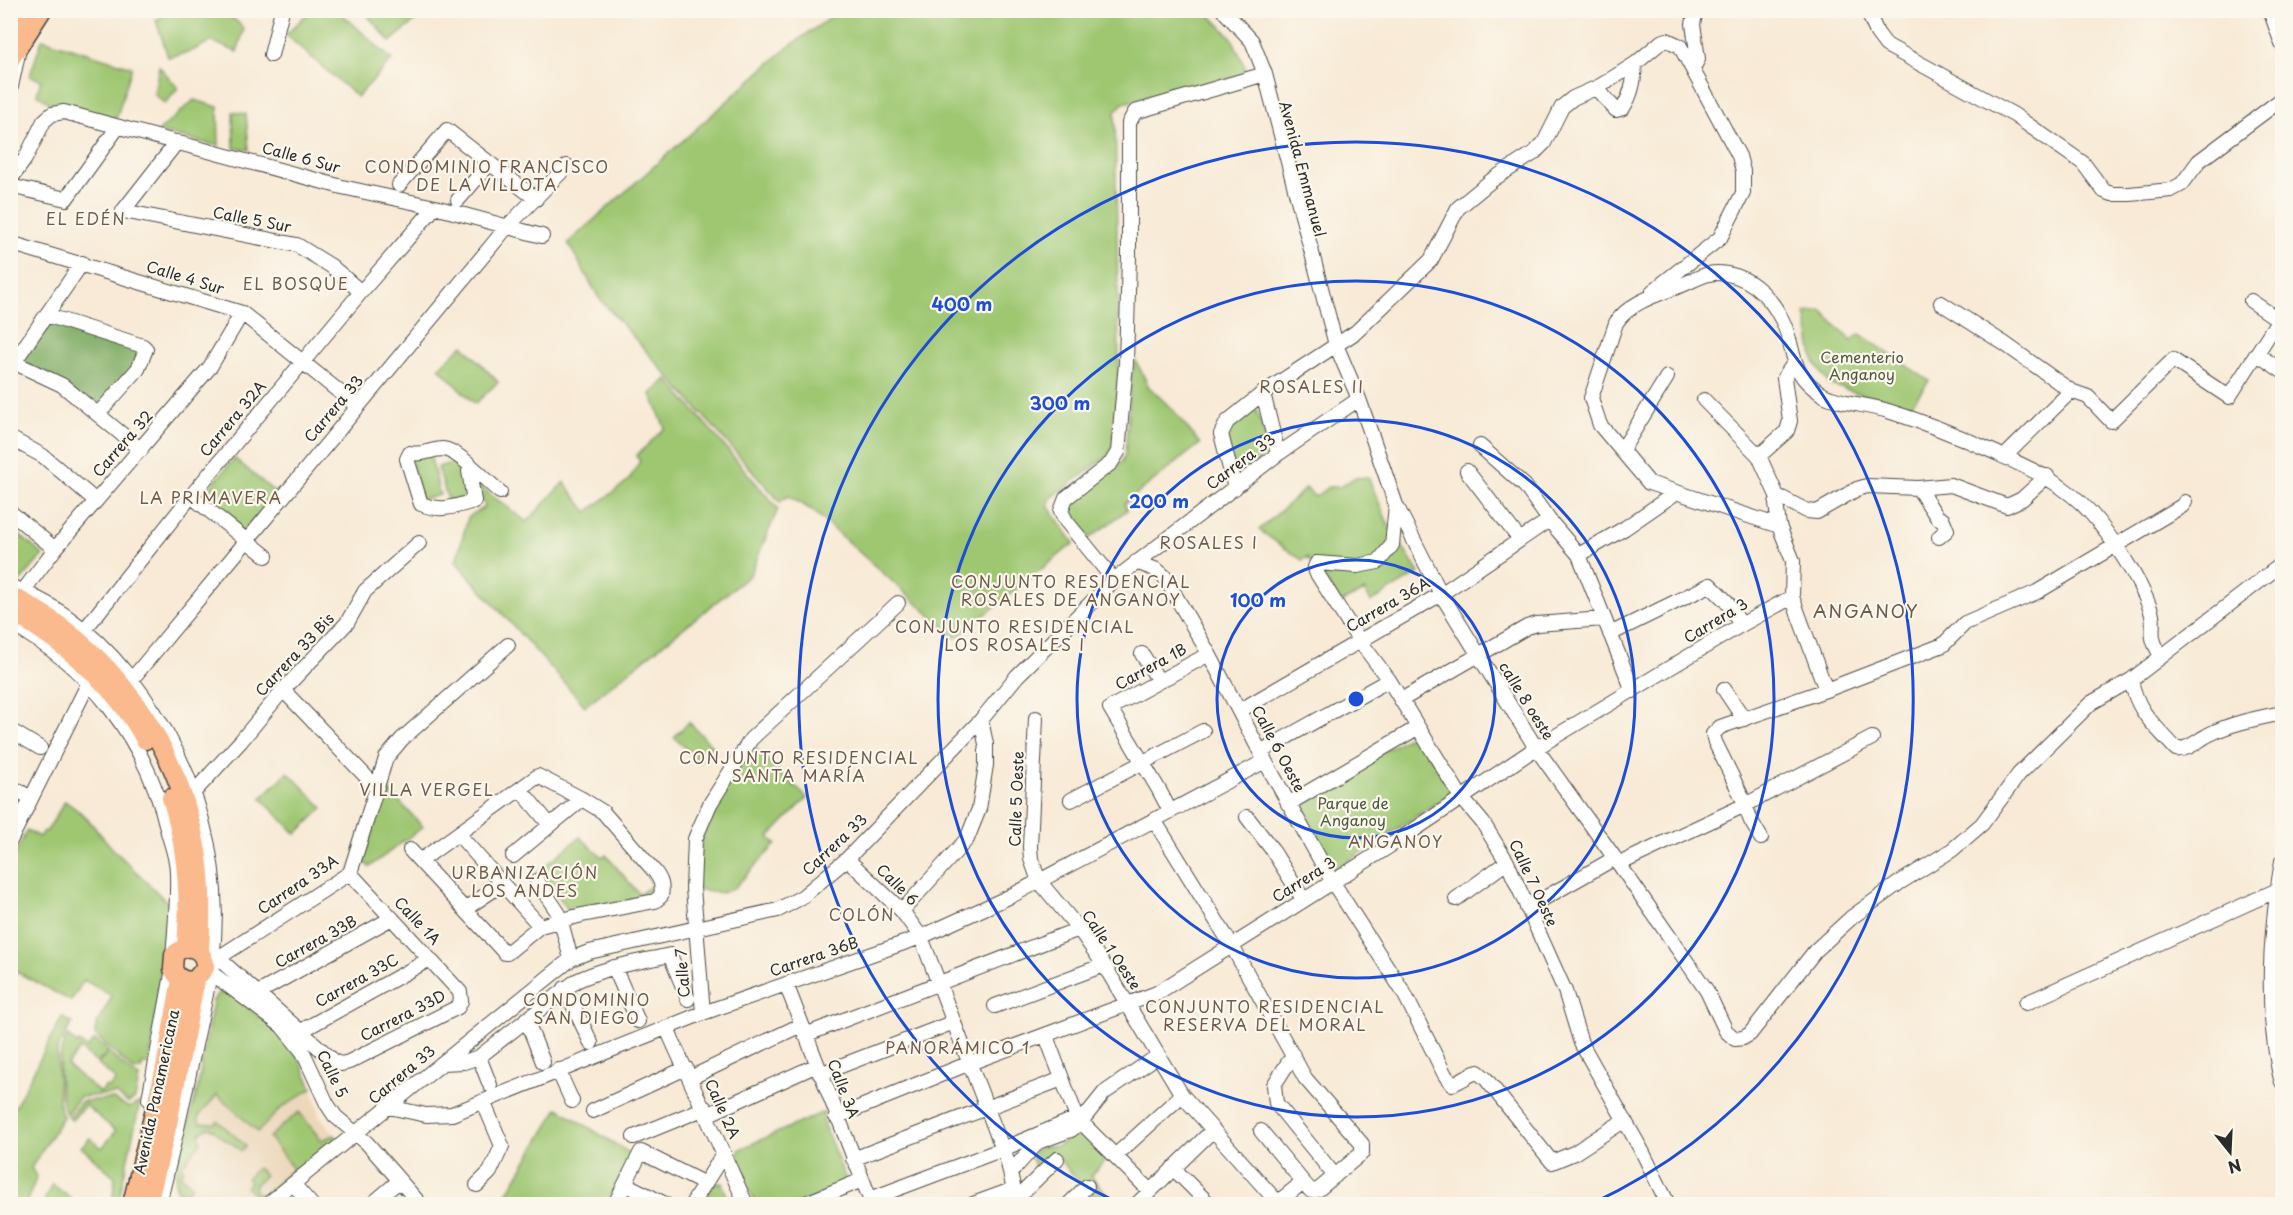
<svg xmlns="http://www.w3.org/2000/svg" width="2293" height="1215" font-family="'Playpen Sans',sans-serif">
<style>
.built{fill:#ecd7ba}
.green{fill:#9fc772;stroke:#65794e;stroke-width:1.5}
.forest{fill:#7fac64;stroke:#556c48;stroke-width:1.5}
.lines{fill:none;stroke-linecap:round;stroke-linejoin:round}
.minor-casing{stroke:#4a4845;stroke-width:16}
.major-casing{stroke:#4a4845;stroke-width:21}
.minor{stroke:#fff;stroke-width:14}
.major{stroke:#fbba8d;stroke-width:18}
.ring{fill:none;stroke:#1d4ed8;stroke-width:3}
.labels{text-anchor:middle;stroke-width:4.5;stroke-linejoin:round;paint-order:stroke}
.street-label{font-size:15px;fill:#2b2b2b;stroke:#fbf7ec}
.park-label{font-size:15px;fill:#4e5a40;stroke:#fbf7ec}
.neighbourhood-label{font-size:16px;letter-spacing:1.5px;fill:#715a4b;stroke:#fbf7ec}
.quarter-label{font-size:18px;letter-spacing:1.5px;fill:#715a4b;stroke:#fbf7ec}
.centre{fill:#1d4ed8;stroke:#fbf7ec;stroke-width:3}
.ring-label{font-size:18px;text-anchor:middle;font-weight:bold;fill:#1d4ed8;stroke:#fbf7ec;stroke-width:4.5;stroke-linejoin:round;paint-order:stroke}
</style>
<rect width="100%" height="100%" fill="#fbf7ec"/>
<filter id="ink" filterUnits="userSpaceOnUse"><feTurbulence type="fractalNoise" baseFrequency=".0167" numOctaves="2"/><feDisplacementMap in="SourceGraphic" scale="12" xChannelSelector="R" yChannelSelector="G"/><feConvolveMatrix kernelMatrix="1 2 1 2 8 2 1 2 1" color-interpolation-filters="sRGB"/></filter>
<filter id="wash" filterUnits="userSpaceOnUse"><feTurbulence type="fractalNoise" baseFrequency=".008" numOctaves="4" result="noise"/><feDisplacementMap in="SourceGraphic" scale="24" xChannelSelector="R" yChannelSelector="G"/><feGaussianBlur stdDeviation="1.35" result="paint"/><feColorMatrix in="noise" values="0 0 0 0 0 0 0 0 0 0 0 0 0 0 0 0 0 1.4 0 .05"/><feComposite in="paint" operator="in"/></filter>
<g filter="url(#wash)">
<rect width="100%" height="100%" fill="#f8ead6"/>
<path class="built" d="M224 991 280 1034 299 1058 312 1088 319 1111 318 1114 335 1135 337 1142 254 1204H178L179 1198 175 1182 177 1167 197 1091 213 1001 217 994Z"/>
<path class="green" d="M173 10C204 10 222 3 244 29L237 52 211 41 190 52 168 57 156 20Z
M310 11H339L392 60 357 97 286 35Z
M364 11H427L390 42Z
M840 11H1206L1232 38 1248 74 1123 103 1115 112 1119 366 1113 445 1108 456 1051 498 1048 506 1074 543 956 638 812 510 788 496 780 502 599 298 568 243 788 47Z
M42 39 132 67 116 119 52 105 37 94 41 80 30 76Z
M159 66 178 88 165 104 154 94Z
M194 100 218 107 219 146 158 132Z
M233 112 246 114 249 150 234 148Z
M1822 311 1851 341 1860 334 1929 381 1908 409 1829 384 1814 362 1805 313Z
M463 345 498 382 475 404 439 368Z
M1136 361 1149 387 1173 410 1200 444 1124 504 1127 510 1090 538 1068 507 1070 501 1121 463 1125 455 1131 377Z
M667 379 778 509 750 575 585 706 456 562 468 517 485 507 478 485 527 522 564 482 587 512 629 480 640 461 636 456 665 428 651 394Z
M1254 403 1269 448C1263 461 1247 469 1235 478L1225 429Z
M430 454 440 495 421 500 411 459Z
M234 458 278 495 244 536 200 500Z
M458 461 468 498 449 504 438 467Z
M1368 477 1389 526 1419 573 1371 602 1365 591 1340 603 1320 572 1307 557 1302 560 1259 530 1306 488 1315 497 1328 487H1340L1354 478Z
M10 527 43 555 16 586 11 584Z
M689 722 714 748 699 762 674 737Z
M1415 733 1453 792 1335 870 1300 813 1299 800Z
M751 744 807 798 769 837 776 844 734 888 722 893 698 889 696 873 704 824Z
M288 772 323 808 296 834 261 798Z
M386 787 423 827 369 867 363 860Z
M65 801 84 815 113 849 168 903 150 1063 141 1065 142 1069 134 1071 95 1035 96 1025 112 996 84 980 71 1001 11 969 10 865 27 830 39 837 43 832 47 831Z
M580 837 602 857 606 855 639 894 654 885 656 894 571 914 544 876 538 881 533 876Z
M224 991 231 992 280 1034 299 1058 312 1088 280 1109 258 1132 217 1095 198 1117 200 1123 214 1124 218 1121 246 1146 241 1151C236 1146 231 1142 226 1140 215 1135 212 1118 199 1135L201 1142 181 1167 184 1169 180 1175 192 1185 180 1201 184 1204H178L179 1198 175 1182 177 1167 197 1091 213 1001 217 994Z
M62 1017 72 1023 57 1049 59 1106 63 1117 31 1168 37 1176 26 1204H11V1106L15 1107Z
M68 1036 77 1044 79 1042 87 1048 95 1040 108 1051 97 1063 80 1049 67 1065 100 1093 106 1086 109 1088 116 1080 98 1064 109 1053 132 1073 139 1077 135 1099 128 1103 116 1094 80 1097 66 1114C59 1096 55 1051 68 1036Z
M113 1099 129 1108 140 1102 118 1204H112L115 1177 81 1147 90 1138 102 1148 116 1131 85 1105 72 1120 68 1117 82 1101Z
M558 1108 634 1156 608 1204H501Z
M299 1112 321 1140 335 1135 337 1142 263 1199 254 1204H243L253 1194 246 1187 250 1182 247 1178 257 1168 265 1175 254 1186 256 1193 263 1195 293 1169 269 1137Z
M824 1112 823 1123 845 1177 842 1185 799 1204H756L735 1161 740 1149Z
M1083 1130 1107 1158 1091 1176 1116 1204H1099L1059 1159 1038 1173 1031 1156 1040 1147 1058 1146Z
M714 1183H722L730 1204H702Z
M52 1184 79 1204H43Z"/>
<path class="forest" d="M52 319 141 348 133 367 97 408 22 361Z"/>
</g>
<g filter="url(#ink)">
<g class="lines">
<g class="minor-casing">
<path id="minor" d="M1223 10 1252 41 1265 74 1336 345 1359 399 1396 505 1441 594 1536 748 1619 864 1707 991 1726 1031 1735 1039 1743 1038 1750 1034 1815 951 1852 917 1899 883 1952 850 1982 824 2019 774 2091 703 2131 680 2282 564
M1867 10 1877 33 1886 45 2014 115 2083 163 2104 191 2112 194H2130L2171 190 2182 184 2199 161 2282 99
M2270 10 2282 44
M271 55 282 10
M1693 68 1698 59 1693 24 1696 10
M1596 88 1616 110 1623 108C1632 94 1634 81 1635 64
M10 91 19 49
M177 142 123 211 297 245 331 266 361 292
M10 180 25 159 44 121 52 114 64 112 342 187 435 207 542 236
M399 185 447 130 536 199
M10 186 66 199 118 127
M458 200 489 164
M10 243 242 313 358 407
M2251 301 2282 322
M1941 303 2005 344 2071 391 2004 457
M46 315 143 346 146 349 138 369 98 414
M2257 354 2282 371
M13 362 62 385 141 450
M10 368 82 263
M2071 391 2088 397 2111 421 2173 360 2229 397 2279 319
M1263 393 1278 454
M1704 400 1759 456 1778 498
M10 438 43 456 96 501
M1480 446 1525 486 1549 520 1579 555 1633 691
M1622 450 1667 377
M1759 456 1787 431 1790 421 1784 378 1794 363
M476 471H469L474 501C454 507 440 512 421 504L407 459 410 453C422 456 431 449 443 449 459 450 487 482 500 492
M1467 471 1520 540
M1235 488 1221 434 1227 422 1263 393 1356 332 1431 260 1458 208 1492 180 1534 153 1544 143 1562 107 1573 98 1600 86 1635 64 1661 42 1667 40 1680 46 1739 156 1743 171V193L1720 238 1653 291
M1918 488 1937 517 1943 520 1947 530 1939 537
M191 496 266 556
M1396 505 1392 545 1378 562 1357 566 1317 563 1315 567 1316 572 1359 640 1389 680 1461 797 1483 823 1507 862 1565 991 1581 1043 1643 1153 1668 1204
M10 512 55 549
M1779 526 1776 503 1778 498H1782L1807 511 1817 512 1857 489 1867 486 1918 488 1951 485 2007 506 2022 499 2047 476
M1579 555 1625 528 1677 492
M1136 562 1157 570 1164 576 1209 654 1265 761 1332 881 1404 993 1445 1075 1452 1084C1462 1081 1468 1074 1478 1072L1486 1079 1552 1162 1574 1153 1625 1120
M1114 580 1066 521 1061 511 1066 498 1111 463 1118 452 1126 363 1129 257V123L1135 112 1265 74
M10 586C65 607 109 647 142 694 197 771 224 866 212 960 208 989 201 1017 195 1045 184 1099 172 1152 159 1204
M23 591 55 549 210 367 242 313
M10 624C91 666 148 743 168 832 171 844 177 858 177 872 178 900 175 930 173 958
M1610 634 1710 585 1727 602 1741 625
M1142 654 1159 681
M62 658 191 496 361 292 435 207
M132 679 507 227 567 166
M2131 680C2138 714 2154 724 2176 749 2188 751 2199 739 2210 734 2231 723 2259 718 2282 713
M1724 689 1744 719
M283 690 376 787
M1826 690 1792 597 1793 561 1779 526 1649 483 1600 425 1591 398 1616 323C1629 302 1659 294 1682 285 1692 281 1705 273 1716 273 1747 273 1769 294 1782 320 1797 350 1787 372 1822 394 1836 403 1871 405 1888 411 1924 422 1959 436 1994 452 2029 468 2064 483 2090 512 2111 536 2139 578 2150 608 2158 628 2145 632 2161 655
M1401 700 1527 627 1537 624 1603 619
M1239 711 1441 594 1549 520
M1036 718 1030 847 1031 859 1039 881 1079 929 1104 965 1182 1095 1279 1204
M10 730 40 748
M1260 752 1389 680
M10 786 31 798
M520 789 550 825
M194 792 241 741 283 690 347 623 365 591 419 543
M1071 800 1203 731
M1288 804 1417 728
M1170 811 1159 790 1110 708 1209 654
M1247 817 1271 848 1303 899
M1154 820 1232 946 1305 1078 1362 1144V1153L1318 1190 1311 1191 1303 1182 1277 1203
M459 835 540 926
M1761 838 1751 821 1742 797 1715 742 1713 734 1720 727 1826 690 1943 645 1965 623 2037 592 2182 506 2185 502
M10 841 89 682
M410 850 420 861 505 953H507L540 926 582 915 655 901 661 896C663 886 661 880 655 872L603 812 582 799 538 776 420 861
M513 856 582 799
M847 859 902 911 921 937 1008 1163 1016 1200
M2282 861C2272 921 2266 985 2275 1046 2277 1058 2278 1070 2282 1082
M1619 864 1745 805 1872 738
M537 881 559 914 571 959
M1456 899 1507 862
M1527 908 1615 858
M465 909 502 884
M902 911 967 839 979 809 986 765V744L981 720
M218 958 335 1062 341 1064 349 1062 458 1007 461 1001 460 992 350 873
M211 959 218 958 350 873 386 758 402 739 508 645
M614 967 638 1021
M205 968 282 1026 303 1052 327 1104 335 1116 367 1143 420 1204
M786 984 872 1204
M565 988 591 1043
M256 994 392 918
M2026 1003 2282 888
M995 1006 1104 965
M703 1013 693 888 695 839 710 804 751 739 898 603
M526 1019 543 1062
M667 1029 746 1204
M301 1031 430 959
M805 1035 1079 929
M1046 1036 1077 1118 1150 1191
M1293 1055 1274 1085 1276 1103 1335 1176
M479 1057 490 1085
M442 1063 464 1062 479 1057 576 981C605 967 639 962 670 955L688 999
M558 1070 572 1101
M820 1074 954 1022
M690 1078 801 1025
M149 1099 173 969
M389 1107 426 1115 452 1114 703 1013 921 937 1011 896 1265 761
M593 1111 686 1068
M707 1115 817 1065
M836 1117 970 1063 1157 993 1396 842 1536 748 1741 625 1792 597
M1261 1131 1303 1182
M634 1137 705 1108
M1115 1156 1182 1095
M853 1159 1062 1079
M1173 1168 1209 1204
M1011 1172 1038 1142 1071 1130 1080 1123 1104 1093 1159 1055
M625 1184 665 1204
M294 1185 311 1204
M477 1185 490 1172 502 1146 483 1101
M870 1199 1003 1149 1077 1118
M268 1204 571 959 589 952 778 910 802 897 847 859 981 720 1017 676 1114 580 1278 454 1359 399
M372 1204 399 1181
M615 1204 641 1152 705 1184
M692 1204 724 1153
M804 1204 862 1180
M973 1204 1014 1189
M1011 1204 1057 1159
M1069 1204 1087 1186
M1137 1204 1212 1131"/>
</g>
<g class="major-casing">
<path id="major" d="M10 31 23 10
M10 60 42 10
M10 595C110 645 178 742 197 851 203 884 202 918 200 951
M10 611C65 643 115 684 145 740
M171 798C187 847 190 896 186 947
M132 1204 165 1067 181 979
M148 1204 168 1124 196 979 205 968C206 949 187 941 174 955L173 969C177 979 186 983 196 979"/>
</g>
<use href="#minor" class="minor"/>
<use href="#major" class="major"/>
</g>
</g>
<g class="ring">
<circle cx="1356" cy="699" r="139"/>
<circle cx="1356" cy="699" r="279"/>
<circle cx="1356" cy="699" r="418"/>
<path d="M1121 1204A557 557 0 1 1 1591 1204"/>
</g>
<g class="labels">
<g class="street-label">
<text transform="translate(301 158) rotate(15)" y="5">Calle 6 Sur</text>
<text transform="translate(1302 169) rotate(75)" y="5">Avenida Emmanuel</text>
<text transform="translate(252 220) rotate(11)" y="5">Calle 5 Sur</text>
<text transform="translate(185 278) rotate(17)" y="5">Calle 4 Sur</text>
<text transform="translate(334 409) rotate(-50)" y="5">Carrera 33</text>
<text transform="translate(233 419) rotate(-50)" y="5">Carrera 32A</text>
<text transform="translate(123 444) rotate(-49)" y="5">Carrera 32</text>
<text transform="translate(1241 462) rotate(-37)" y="5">Carrera 33</text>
<text transform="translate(1388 605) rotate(-30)" y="5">Carrera 36A</text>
<text transform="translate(1716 621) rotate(-31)" y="5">Carrera 3</text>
<text transform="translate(295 655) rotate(-47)" y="5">Carrera 33 Bis</text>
<text transform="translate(1151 667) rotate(-29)" y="5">Carrera 1B</text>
<text transform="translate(1526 701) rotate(58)" y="5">calle 8 oeste</text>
<text transform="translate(1278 749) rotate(62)" y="5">Calle 6 Oeste</text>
<text transform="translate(1017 799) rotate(-88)" y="5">Calle 5 Oeste</text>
<text transform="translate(835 845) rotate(-43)" y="5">Carrera 33</text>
<text transform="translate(1304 880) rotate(-32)" y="5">Carrera 3</text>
<text transform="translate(1533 883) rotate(65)" y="5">Calle 7 Oeste</text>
<text transform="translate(298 885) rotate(-34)" y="5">Carrera 33A</text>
<text transform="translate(897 885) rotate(45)" y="5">Calle 6</text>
<text transform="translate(417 921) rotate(47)" y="5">Calle 1A</text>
<text transform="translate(316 942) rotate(-29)" y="5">Carrera 33B</text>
<text transform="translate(1111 950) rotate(56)" y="5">Calle 1 Oeste</text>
<text transform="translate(814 957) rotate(-19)" y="5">Carrera 36B</text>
<text transform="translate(683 973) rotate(-94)" y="5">Calle 7</text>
<text transform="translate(357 981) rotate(-29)" y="5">Carrera 33C</text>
<text transform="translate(403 1016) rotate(-27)" y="5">Carrera 33D</text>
<text transform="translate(332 1074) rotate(64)" y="5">Calle 5</text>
<text transform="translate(402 1075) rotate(-40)" y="5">Carrera 33</text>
<text transform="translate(843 1089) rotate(69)" y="5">Calle 3A</text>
<text transform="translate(157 1092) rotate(-78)" y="5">Avenida Panamericana</text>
<text transform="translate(722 1109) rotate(66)" y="5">Calle 2A</text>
</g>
<g class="park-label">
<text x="1862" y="363">Cementerio<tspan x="1862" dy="17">Anganoy</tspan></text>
<text x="1353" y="809">Parque de<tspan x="1353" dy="17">Anganoy</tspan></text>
</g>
<g class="neighbourhood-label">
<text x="487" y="173">CONDOMINIO FRANCISCO<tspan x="487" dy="18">DE LA VILLOTA</tspan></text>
<text x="86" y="225">EL EDÉN</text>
<text x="296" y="290">EL BOSQUE</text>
<text x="1312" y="393">ROSALES II</text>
<text x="211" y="504">LA PRIMAVERA</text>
<text x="1209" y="549">ROSALES I</text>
<text x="1071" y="588">CONJUNTO RESIDENCIAL<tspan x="1071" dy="18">ROSALES DE ANGANOY</tspan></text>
<text x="1015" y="633">CONJUNTO RESIDENCIAL<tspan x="1015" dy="18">LOS ROSALES I</tspan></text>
<text x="799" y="764">CONJUNTO RESIDENCIAL<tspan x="799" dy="18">SANTA MARÍA</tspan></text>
<text x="427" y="796">VILLA VERGEL</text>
<text x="1396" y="848">ANGANOY</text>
<text x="525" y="879">URBANIZACIÓN<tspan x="525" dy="18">LOS ANDES</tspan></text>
<text x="862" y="921">COLÓN</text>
<text x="587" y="1006">CONDOMINIO<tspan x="587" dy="18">SAN DIEGO</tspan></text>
<text x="1265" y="1013">CONJUNTO RESIDENCIAL<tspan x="1265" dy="18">RESERVA DEL MORAL</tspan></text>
<text x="958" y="1054">PANORÁMICO 1</text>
</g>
<g class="quarter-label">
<text x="1866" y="618">ANGANOY</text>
</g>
</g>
<circle cx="1356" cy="699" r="9" class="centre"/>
<g class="ring-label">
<text x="962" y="311">400 m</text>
<text x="1060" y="410">300 m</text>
<text x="1159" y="508">200 m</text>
<text x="1258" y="607">100 m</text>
</g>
<rect width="2293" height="1215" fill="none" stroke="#fbf7ec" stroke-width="36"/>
<g transform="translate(2230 1152) rotate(162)" stroke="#fbf7ec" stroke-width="4.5" paint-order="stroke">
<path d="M0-4.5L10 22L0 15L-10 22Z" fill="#2b2b2b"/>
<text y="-9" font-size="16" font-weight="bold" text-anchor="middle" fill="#2b2b2b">N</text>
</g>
</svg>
